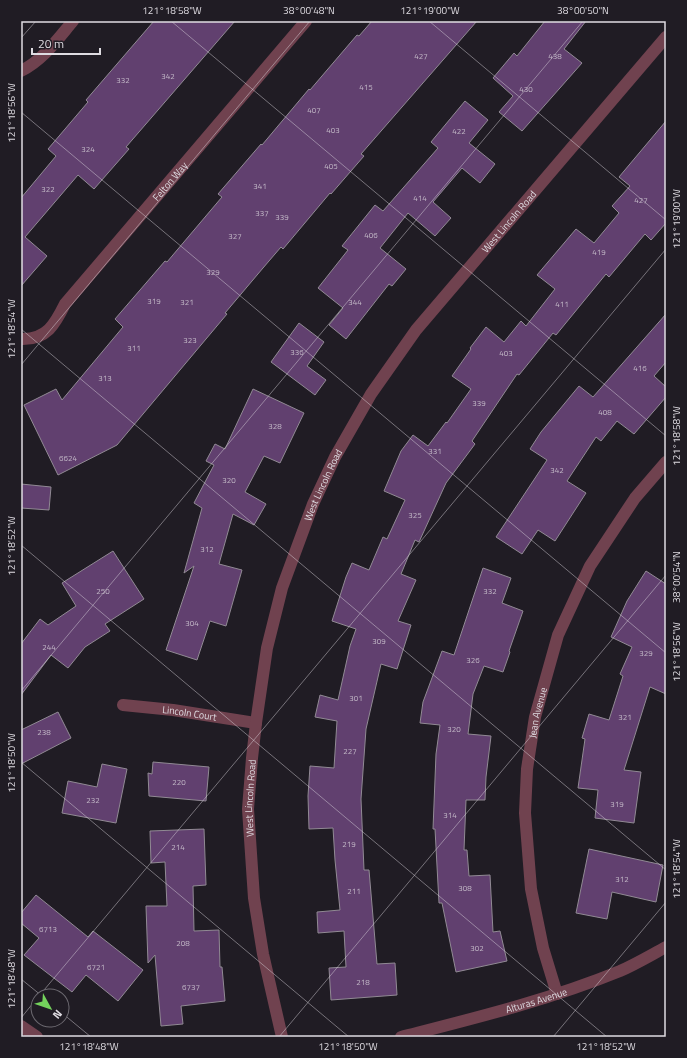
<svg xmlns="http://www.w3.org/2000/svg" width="687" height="1058" font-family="'Titillium Web',sans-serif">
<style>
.building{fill:#61406f;stroke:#918a94}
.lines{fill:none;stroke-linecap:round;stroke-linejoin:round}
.service{stroke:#70424f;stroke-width:12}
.minor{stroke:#70424f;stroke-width:12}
.tertiary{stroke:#70424f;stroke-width:12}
.ticks{fill:none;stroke:#dfdce2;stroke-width:1;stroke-opacity:0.45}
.labels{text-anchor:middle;stroke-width:3;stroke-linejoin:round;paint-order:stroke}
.number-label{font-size:8px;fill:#c0b5c5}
.street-label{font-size:10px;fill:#dfdce2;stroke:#201c24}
.neatline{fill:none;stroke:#dfdce2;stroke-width:1.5}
.ticks-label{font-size:10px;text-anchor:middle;fill:#dfdce2}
</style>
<rect width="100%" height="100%" fill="#201c24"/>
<path class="building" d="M154 21H235L126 147 129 149 94 189 78 175 25 237 47 256 21 286V198L56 156 48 149 88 102 86 100Z
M372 21H477L361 154 364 156 331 194 330 193 283 249 281 247 263 268 225 313 227 314 117 445 58 475 24 405 56 389 62 400 123 327 115 319 165 261 167 262 222 197 218 194 261 144 262 145 309 89 310 90 357 35 359 36Z
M545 21H586L564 49 582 63 522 131 499 112 513 96 493 78 514 53 517 56Z
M465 101 488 120 469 143 495 164 480 183 462 168 433 202 451 218 435 236 408 213 380 248 406 269 392 286 389 284 346 339 329 325 343 308 318 288 348 250 342 246 375 205 383 211 438 148 431 142Z
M666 121V223L651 240 645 234 609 277 606 274 556 335 553 333 519 375 517 374 472 441 475 444 446 483 419 542 415 540 401 574 416 580 398 621 411 625 397 669 381 664 366 729 361 799 364 870H369L377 964 395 963 397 995 331 1000 329 968 346 967 344 931 318 933 317 912 340 910 335 860 333 828 309 829 308 796 310 766 334 768 337 721 315 717 320 695 338 700 350 646 356 629 332 621 346 577 352 563 369 570 383 537 387 539 405 500 384 491 401 451 413 435 428 446 446 422 447 423 471 389 452 376 471 349 470 348 486 327 504 342 521 321 526 326 555 289 537 275 576 229 594 243 619 213 612 206 630 186 619 177Z
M666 314V362L654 376 666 387V397L634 434 617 421 601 441 596 437 567 481 586 493 555 541 538 530 522 554 496 537 547 460 530 449 541 432 579 386 593 397Z
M299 323 324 342 307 366 326 380 315 395 271 362Z
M253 389 304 413 280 463 264 456 245 492 266 504 254 525 233 514 219 564 242 570 226 626 210 621 197 660 166 650 194 566 184 573 202 508 194 503 214 465 206 461 215 444 225 449Z
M21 484 51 487 49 510 21 508Z
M113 551 144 599 105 624 110 631 85 647 68 668 51 655 21 695V644L40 619 48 625 76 606 62 583Z
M483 568 511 578 502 603 523 611 509 651 510 652 503 672 484 666 473 694 468 734 491 736 486 777 485 800H466L464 850H467L469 876 490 875 493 932 500 931 507 961 456 972 442 903H439L435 829H433L436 754 440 725 420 723 423 702 442 651 454 655Z
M646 571 666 584V694L650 687 624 770 641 772 634 823 595 818 598 790 578 788 585 739 582 738 589 714 609 720 623 676 620 674 632 647 611 637 627 601Z
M58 712 71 738 21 764V730Z
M153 762 209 767 206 801 149 796 148 773 152 774Z
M102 764 127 769 116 823 62 813 68 781 97 787Z
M204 829 206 885 193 886 194 931 219 930 220 967H222L225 1001 181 1006 183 1024 161 1026 155 955 148 963 146 906H167L165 862 151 863 150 831Z
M589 849 663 865 656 902 612 892 607 919 576 913Z
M36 895 88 937 93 931 143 970 118 1001 86 975 72 992 24 955 39 938 21 923V913Z"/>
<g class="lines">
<path class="service" d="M21 71C43 60 57 40 73 21"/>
<g class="minor">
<path id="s1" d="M21 339C47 340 55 324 65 304L306 21"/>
<path id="s2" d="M123 705 173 710 256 723"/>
<path id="s3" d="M557 994 543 948 531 889 525 813 527 769 535 717 558 635 590 566 635 498 666 462"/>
<path d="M21 1026 37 1037"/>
<path id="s4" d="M401 1037C475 1018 549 1000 620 971 636 964 651 955 666 947"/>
</g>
<path class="tertiary" id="s5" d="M282 1037 263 954 254 898 248 809 252 758 256 723 267 648 282 588 313 504 335 457 371 394 416 330 666 37"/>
</g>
<path class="ticks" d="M171 21 666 436M429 21 666 220M21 38 36 21M21 112 666 653M21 329 666 870M21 365 310 21M21 545 607 1037M21 691 583 21M21 762 349 1037M21 979 42 996M39 996 666 249M62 1013 91 1037M21 1018 38 997M279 1037 666 575M553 1037 666 902"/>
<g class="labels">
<g class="number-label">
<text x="421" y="59">427</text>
<text x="555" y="59">438</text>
<text x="168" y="79">342</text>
<text x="123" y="83">332</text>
<text x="366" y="90">415</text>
<text x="526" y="92">430</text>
<text x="314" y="113">407</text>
<text x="333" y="133">403</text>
<text x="459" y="134">422</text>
<text x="88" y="152">324</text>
<text x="331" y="169">405</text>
<text x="260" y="189">341</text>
<text x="48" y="192">322</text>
<text x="420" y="201">414</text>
<text x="641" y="203">427</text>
<text x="262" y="216">337</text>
<text x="282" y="220">339</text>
<text x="371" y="238">406</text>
<text x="235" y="239">327</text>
<text x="599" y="255">419</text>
<text x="213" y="275">329</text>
<text x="154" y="304">319</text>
<text x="187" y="305">321</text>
<text x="355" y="305">344</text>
<text x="562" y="307">411</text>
<text x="190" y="343">323</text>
<text x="134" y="351">311</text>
<text x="297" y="355">336</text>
<text x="506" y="356">403</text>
<text x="640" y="371">416</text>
<text x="105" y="381">313</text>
<text x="479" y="406">339</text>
<text x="605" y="415">408</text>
<text x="275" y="429">328</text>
<text x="435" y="454">331</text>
<text x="68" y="461">6624</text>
<text x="557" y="473">342</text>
<text x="229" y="483">320</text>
<text x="415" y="518">325</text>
<text x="207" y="552">312</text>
<text x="103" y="594">250</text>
<text x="490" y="594">332</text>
<text x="192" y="626">304</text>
<text x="379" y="644">309</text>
<text x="49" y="650">244</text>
<text x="646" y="656">329</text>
<text x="473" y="663">326</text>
<text x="356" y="701">301</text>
<text x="625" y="720">321</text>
<text x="454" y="732">320</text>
<text x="44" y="735">238</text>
<text x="350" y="754">227</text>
<text x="179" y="785">220</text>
<text x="93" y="803">232</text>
<text x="617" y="807">319</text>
<text x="450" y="818">314</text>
<text x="349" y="847">219</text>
<text x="178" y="850">214</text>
<text x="622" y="882">312</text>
<text x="465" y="891">308</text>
<text x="354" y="894">211</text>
<text x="48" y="932">6713</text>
<text x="183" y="946">208</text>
<text x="477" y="951">302</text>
<text x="96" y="970">6721</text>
<text x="363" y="985">218</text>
<text x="191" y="990">6737</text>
</g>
<g class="street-label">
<text dy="4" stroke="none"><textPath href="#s1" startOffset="222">Felton Way</textPath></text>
<text dy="4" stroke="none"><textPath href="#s5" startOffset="890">West Lincoln Road</textPath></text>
<text dy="4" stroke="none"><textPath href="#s5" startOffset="566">West Lincoln Road</textPath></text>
<text dy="4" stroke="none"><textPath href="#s2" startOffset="67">Lincoln Court</textPath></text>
<text dy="4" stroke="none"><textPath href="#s3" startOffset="286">Jean Avenue</textPath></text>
<text dy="4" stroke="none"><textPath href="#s5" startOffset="242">West Lincoln Road</textPath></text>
<text dy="4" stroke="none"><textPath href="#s4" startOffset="140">Alturas Avenue</textPath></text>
</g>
</g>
<rect width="687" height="1058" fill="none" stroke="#201c24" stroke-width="44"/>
<g transform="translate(50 1008) rotate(130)"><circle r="19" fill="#201c24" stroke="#6c6970"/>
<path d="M0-3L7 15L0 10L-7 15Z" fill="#74d25c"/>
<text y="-6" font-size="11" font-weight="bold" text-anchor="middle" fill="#dfdce2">N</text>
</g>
<path d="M32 48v6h68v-6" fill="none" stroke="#dfdce2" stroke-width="2"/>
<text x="38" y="48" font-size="12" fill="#dfdce2" stroke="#201c24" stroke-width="3" paint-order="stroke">20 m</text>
<rect x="22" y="22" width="643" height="1014" class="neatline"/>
<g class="ticks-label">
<text x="172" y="14">121°18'58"W</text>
<text x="309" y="14">38°00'48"N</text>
<text x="430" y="14">121°19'00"W</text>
<text x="583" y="14">38°00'50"N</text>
<text transform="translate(11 113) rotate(-90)" y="4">121°18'56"W</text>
<text transform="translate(676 219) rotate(-90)" y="4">121°19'00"W</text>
<text transform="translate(11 329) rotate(-90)" y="4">121°18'54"W</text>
<text transform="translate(676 436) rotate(-90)" y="4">121°18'58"W</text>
<text transform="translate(11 546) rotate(-90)" y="4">121°18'52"W</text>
<text transform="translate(676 577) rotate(-90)" y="4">38°00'54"N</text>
<text transform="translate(676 652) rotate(-90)" y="4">121°18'56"W</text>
<text transform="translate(11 763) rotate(-90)" y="4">121°18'50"W</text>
<text transform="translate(676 869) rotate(-90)" y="4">121°18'54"W</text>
<text transform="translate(11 979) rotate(-90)" y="4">121°18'48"W</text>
<text x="89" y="1050">121°18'48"W</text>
<text x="348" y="1050">121°18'50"W</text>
<text x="606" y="1050">121°18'52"W</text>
</g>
</svg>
